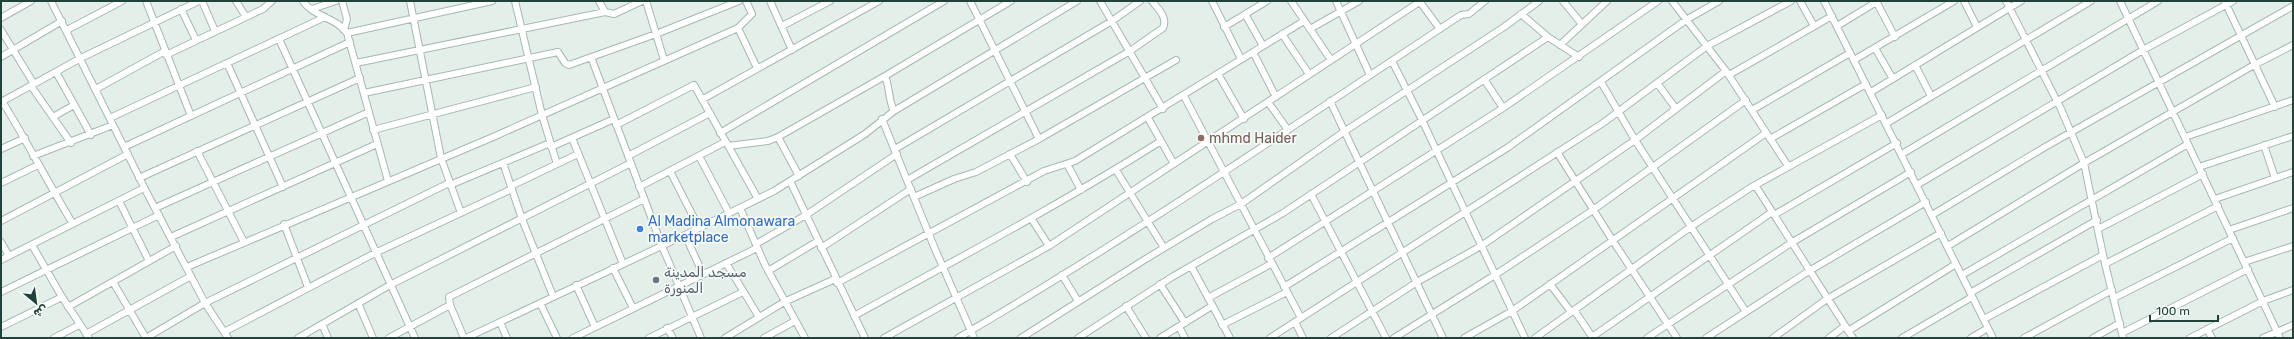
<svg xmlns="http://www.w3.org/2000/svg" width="2294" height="339" font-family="Rubik,'Noto Sans Arabic',sans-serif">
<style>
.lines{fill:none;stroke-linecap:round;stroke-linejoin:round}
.minor-casing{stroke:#a6b8b1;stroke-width:8}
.minor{stroke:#fff;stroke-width:6}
.education-dot{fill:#8d6e63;stroke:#f5fbf8;stroke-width:1.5}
.shop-dot{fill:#3f7fe0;stroke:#f5fbf8;stroke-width:1.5}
.worship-dot{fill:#6b7280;stroke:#f5fbf8;stroke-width:1.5}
.labels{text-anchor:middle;stroke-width:3.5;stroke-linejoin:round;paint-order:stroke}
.education-label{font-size:14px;fill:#785e54;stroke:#f5fbf8;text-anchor:start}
.shop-label{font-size:14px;fill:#366cbe;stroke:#f5fbf8;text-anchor:start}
.worship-label{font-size:14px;fill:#5b616d;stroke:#f5fbf8;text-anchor:start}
</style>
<rect width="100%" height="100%" fill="#e4efea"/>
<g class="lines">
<g class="minor-casing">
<path id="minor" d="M51 1 148 195 205 303 228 338
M146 1 191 116
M202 1 215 31
M236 1 246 17
M303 1C312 16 337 18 347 33L388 181
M342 1 347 19 344 30
M410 1 441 158 461 213
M515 1 542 115 557 164
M599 1 605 12
M646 1 664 60
M770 1 792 50
M970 1 1039 139 1176 60
M1100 1 1163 109
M1212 1 1241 59
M1291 1 1331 60
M1336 1 1370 75
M1563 1 1581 23
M1672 1 1726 71 1788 166
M1800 1 1814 26
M1824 1 1993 338
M1876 1 1895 37
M1964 1 1977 27
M2006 1 2061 109 2084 163 2103 255 2123 338
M2120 1 2280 338
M1420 2 1440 29
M2225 2 2275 107
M181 9 196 40
M312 9 336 1
M1245 14 1263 46
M1521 14 1548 37 1579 57
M1 18 31 1
M782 26 830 1
M1837 26 1878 1
M1224 27 1267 1
M738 28 757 68
M1310 29 1359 1
M1 30 34 84
M67 30 122 1
M347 33 492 1
M1282 34 1309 74
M279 39 415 338
M1560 45 1607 1
M1875 48 1893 79
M1253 52 1276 97
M166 55 263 9 272 1
M1 57 62 21
M591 57 662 246 701 338
M1854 60 1954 1
M1392 61 1422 120 1525 338
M227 63 283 187
M356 63 605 12 614 14 642 1
M1915 65 1931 96
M56 72 91 135
M1218 74 1244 119
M1729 75 1832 16
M885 76C890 88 888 99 894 111
M1484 79 1503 108
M1601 82 1635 140 1746 312
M1658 84 1676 109
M31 86 71 143
M96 89 165 51
M1871 92 2021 1
M364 93 558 52 565 63 569 65 656 34 739 1
M1184 96 1301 318
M703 99 879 1
M2 101C27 141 48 183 73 224
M1330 101 1443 338
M1 102 81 58 199 1
M1268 102 1288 130
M1752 110 1850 53
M53 117 74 105
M110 118 325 17
M1148 118 1174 164
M882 119 935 249 974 338
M1887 123 2091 1
M616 125 694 85 758 199
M373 130 536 87
M720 133 944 1
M778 137 799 176
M2185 137 2293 100
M572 138 623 264
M1770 139 1866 84
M2264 145 2275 178
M728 146 768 141 778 137 885 76 1011 1
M124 147 350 42
M551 147 614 119
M1 149 25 138
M895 149 1112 21 1140 1
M197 151 244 242
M1557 152 1613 241 1677 338
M1010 154 1027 182
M1902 154 2158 1
M33 156 113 125
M628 156 710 113
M699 156 729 213
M503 163 522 219 553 296
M1067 164 1081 190
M2199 167 2293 136
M1116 170 1164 248
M670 171 699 228
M139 178 360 78
M907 180 1130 51 1163 28C1168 17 1158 9 1152 1
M790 181 865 338
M1 183 38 165
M450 185 550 143
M1755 185 1853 338
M1917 185 2143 50 2233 1
M511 186 578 154
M639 187 725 142
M1311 194 1386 338
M914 197 954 179 976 172 1039 139
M2215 199 2293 172
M119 201 149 261
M155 208 369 112
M740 208 765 265 805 338
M1774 215 1897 143
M1932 215 2045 147 2293 6
M1031 218 1049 246
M1 221 128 154
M284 224 308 287
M2098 229 2203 174
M2229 230 2293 208
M685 235 703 274
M171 237 377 144
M1 242 9 256
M756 244 806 215 897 154
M32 245 62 297 89 338
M1948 246 2084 163 2254 65 2293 45
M821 248 911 189
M1268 258 1503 108 1658 1
M1 260 144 188
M2244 262 2293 246
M726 263 759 317
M2105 264 2218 206
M1191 266 1230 338
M187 267 493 137 738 28 752 14 746 1
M613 268 633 308
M768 271 818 241
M1062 275 1078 301
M1962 275 2188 144
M113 282 146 338
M837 283 1044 171 1075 161 1304 21
M1160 284 1185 323
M1550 284 1571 312
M576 285 595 327
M1284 287 1507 148 1686 20 1719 1
M1 292 159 215
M1970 293 2097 220
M1208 298 1271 264
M2114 298 2233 238
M358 303 373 338
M540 303 557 338
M1126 306 1146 338
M68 307 176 246
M1574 310 1593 338
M854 316C957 259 1061 204 1161 141
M1984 319 2103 255
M500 322 507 338
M1295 322 1303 338
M322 324 328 338
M1222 325 1287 292
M1 327 62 297
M1179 327 1185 338
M667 328 673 338
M2207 329 2212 338
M1848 331 1956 264
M224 332 375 253 512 189
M2122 333 2248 269
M86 334 191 276
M1592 337 1772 212
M54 338 79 325
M146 338 205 303 449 183
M298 338 390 285 631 163
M389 338 450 305
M464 338 450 305 449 297 644 199
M466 338 685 235 774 191 865 134 894 111 1077 1
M573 338 757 248
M649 338 743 292
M725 338 784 302 835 279
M764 338 795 321
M884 338 1049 246 1421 1
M958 338C1130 238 1294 125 1461 15L1469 14 1485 1
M1021 338 1144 260 1212 219 1241 204 1345 131 1504 27 1539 1
M1078 338 1172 277 1283 213 1548 37
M1160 338 1212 306
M1270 338 1603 123 1707 46 1791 1
M1331 338 1417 282 1481 246 1635 140 1726 71
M1394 338 1495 275 1593 210 1746 100
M1464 338 1512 311 1766 133
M1535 338 1692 226 1750 188 1882 115
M1647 338 1791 243 1911 172
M1706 338 1809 271 1926 202
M1773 338 1827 299 1941 233
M1829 338 1845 326
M1902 338 1972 297
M1971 338 1988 328
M2024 338 2112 290
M2093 338 2120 323
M2190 338 2263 301 2293 290
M2263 338 2293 325"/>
</g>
<use href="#minor" class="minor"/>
</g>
<circle class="education-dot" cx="1201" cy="138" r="4"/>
<circle class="shop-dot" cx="640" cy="229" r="4"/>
<circle class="worship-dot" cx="656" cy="280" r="4"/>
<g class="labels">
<g class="education-label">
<text x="1209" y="143">mhmd Haider</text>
</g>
<g class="shop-label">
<text x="648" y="226">Al Madina Almonawara<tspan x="648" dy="16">marketplace</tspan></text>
</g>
<g class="worship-label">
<text x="664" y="277">مسجد المدينة<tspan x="664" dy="16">المنورة</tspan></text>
</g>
</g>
<rect width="2294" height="339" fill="none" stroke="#214239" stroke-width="4"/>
<g transform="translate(36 303) rotate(151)" stroke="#f5fbf8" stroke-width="3" paint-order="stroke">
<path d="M0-3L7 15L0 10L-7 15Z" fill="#214239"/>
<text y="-6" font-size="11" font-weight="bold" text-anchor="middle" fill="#214239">ش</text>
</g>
<path d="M2150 315v6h68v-6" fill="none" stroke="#214239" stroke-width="2"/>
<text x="2156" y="315" font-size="12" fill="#214239" stroke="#f5fbf8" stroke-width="3" paint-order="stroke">100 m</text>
</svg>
